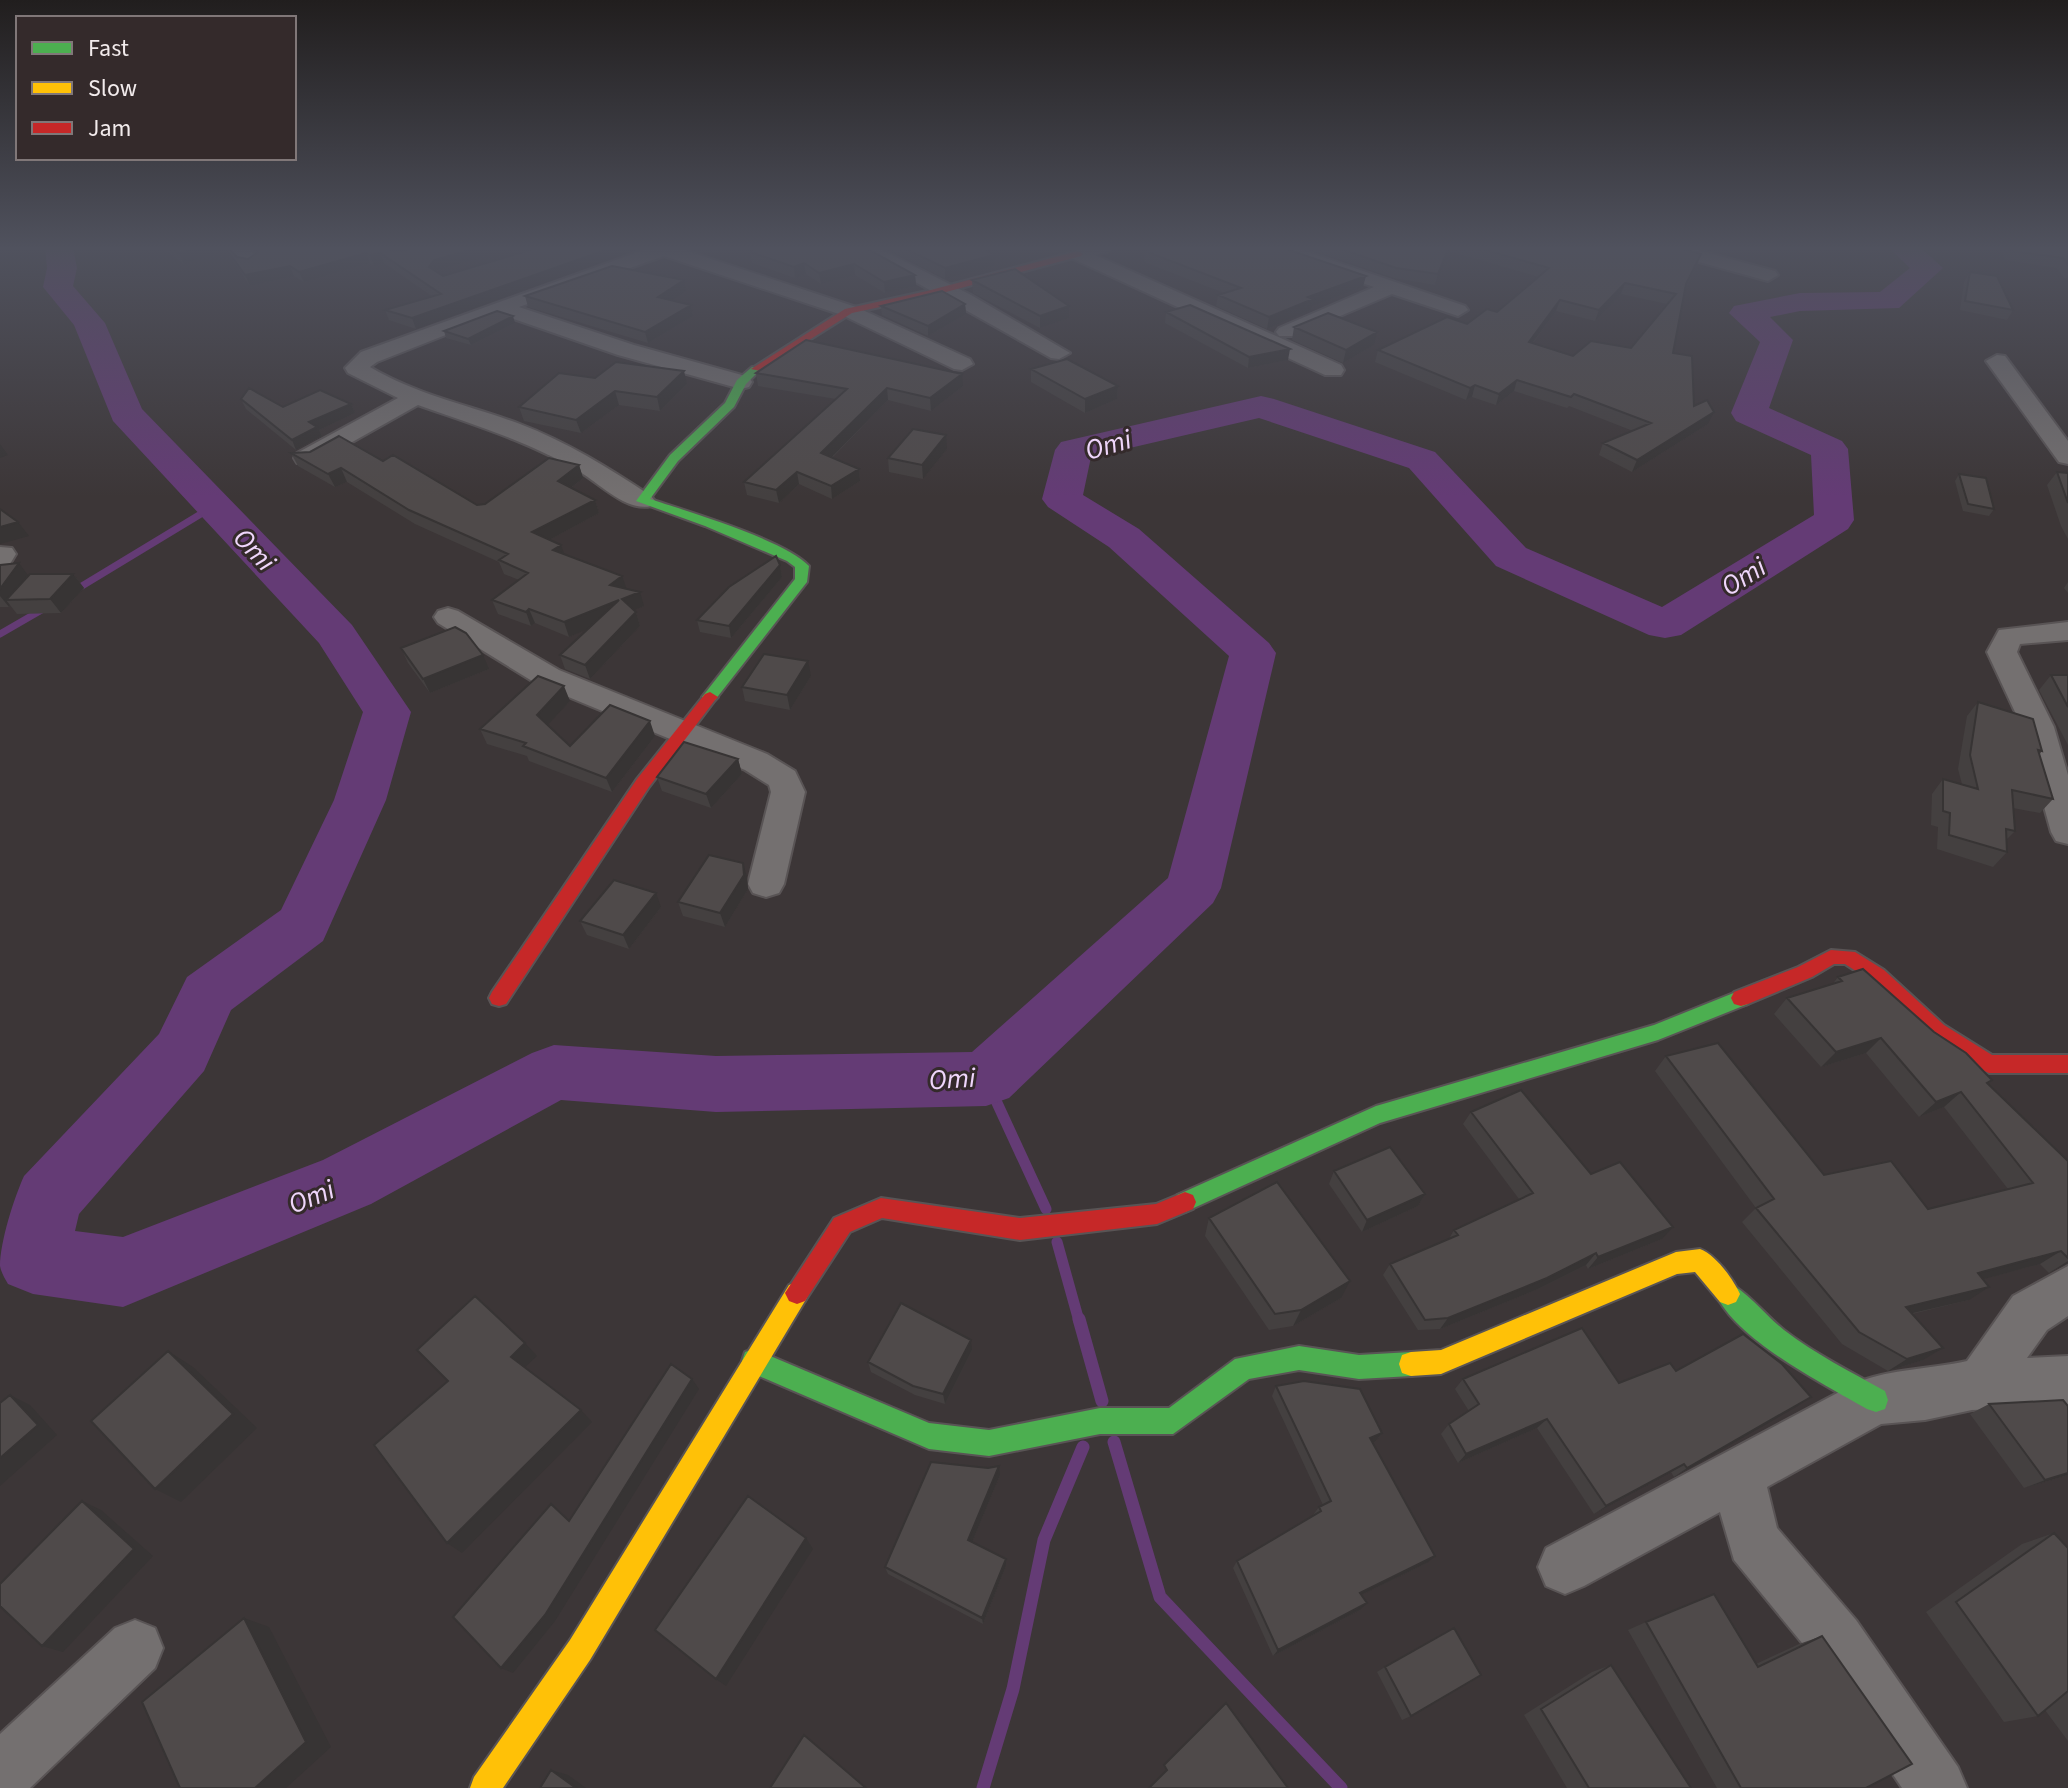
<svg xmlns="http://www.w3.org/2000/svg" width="2068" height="1788" font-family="'Source Sans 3',sans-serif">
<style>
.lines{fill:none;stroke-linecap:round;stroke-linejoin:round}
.stream-far2{stroke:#643b75;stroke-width:7}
.stream-far1{stroke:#643b75;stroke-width:11}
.stream{stroke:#643b75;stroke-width:13}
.river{fill:#643b75;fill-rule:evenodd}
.street-casing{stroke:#595455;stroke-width:4}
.fast-casing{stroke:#595455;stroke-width:4}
.slow-casing{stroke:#595455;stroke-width:4}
.jam-casing{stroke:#595455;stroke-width:4}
.street{fill:#747070;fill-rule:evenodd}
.fast{fill:#4caf50;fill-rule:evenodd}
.slow{fill:#ffc107;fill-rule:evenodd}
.jam{fill:#c62828;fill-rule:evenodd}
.wall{fill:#444040;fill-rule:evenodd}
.shaded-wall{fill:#373434}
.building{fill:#4f4a4a;stroke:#373434;stroke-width:2;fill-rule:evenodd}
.labels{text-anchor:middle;stroke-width:6;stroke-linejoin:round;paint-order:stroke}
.water-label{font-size:28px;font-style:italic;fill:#efd6fb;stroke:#342a2b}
</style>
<rect width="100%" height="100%" fill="#3c3637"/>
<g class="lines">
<path class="stream-far2" d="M72 592 214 506
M0 634 45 608"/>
<path class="stream-far1" d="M986 1079 1046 1209
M1057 1242 1079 1321"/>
<path class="stream" d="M1079 1319 1102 1401
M1114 1442 1160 1597 1341 1788
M983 1788 1013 1689 1044 1540 1083 1447"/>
<path class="river" d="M45 247H73L77 268 73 286 105 323 142 409 352 625 411 712 386 800 323 941 231 1010 204 1071 79 1214 75 1231 123 1237 323 1160 532 1053 554 1045 716 1056 972 1052 1168 878 1229 656 1109 547 1048 507 1042 499 1055 450 1061 442 1261 396 1274 399 1435 452 1526 548 1662 607 1814 515 1811 455 1736 421 1731 413 1760 342 1729 313 1734 306 1800 293 1880 292 1910 268 1888 247H1920L1943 268 1899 308 1800 311 1770 317 1793 340 1769 408 1842 441 1848 449 1854 520 1848 529 1681 635 1665 638 1649 635 1496 566 1409 468 1259 418 1091 457 1083 495 1139 529 1269 643 1276 653 1221 888 1213 903 1009 1098 986 1106 716 1112 561 1100 371 1204 123 1307 33 1294 8 1284C5 1279 1 1272 0 1266 0 1242 14 1198 24 1176L159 1034 187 977 281 910 334 800 363 712 319 643 113 421 74 325 43 287 47 268Z"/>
<g class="street-casing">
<path id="street" d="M228 247H247L260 261 251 267 244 265Z
M652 247H675L856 307 970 359 973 364 962 370 954 369 842 315 664 256 519 307 634 345 749 377 752 382 749 387 741 389 618 355 499 314 377 362 370 367C417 395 469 405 520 424 567 442 609 468 651 496L655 501 651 506C627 512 600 484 580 472 528 441 474 425 418 405L315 463H297L294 458 297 453 398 398 348 373 345 368 361 352Z
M853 247H876L971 295 1070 353 1059 359 1051 358Z
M1083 247H1111L1109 251 1095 255 1341 365 1344 370 1341 375H1325L1071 258 1069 254Z
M1267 247H1293L1465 306 1468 310 1458 316 1392 294 1293 336H1279L1276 332 1279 328 1374 287 1269 251Z
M1657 247H1686L1775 271 1778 275 1768 281 1659 251Z
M1997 355 2005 356 2068 441V464L2059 462 1986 361Z
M0 547 12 548 16 554 10 564 0 566Z
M448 608 458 611 559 670 767 754 795 771 805 792 784 884 779 893 766 897 753 893 748 884 771 792 769 785 745 770 537 684 438 623 434 617 438 611Z
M2068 622V640L2020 644 2017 652 2054 727 2068 775V844L2056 841 2051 832 2022 727 1987 652 1999 630Z
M2068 1266V1316L2047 1330 2027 1358 2068 1356V1406L1972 1410 1925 1420 1881 1424 1767 1487 1777 1528 1856 1620 1958 1767 1967 1788H1902L1816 1660 1734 1560 1720 1512 1584 1586 1565 1594 1546 1586 1538 1567 1546 1548 1858 1382C1891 1369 1931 1369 1967 1361L2013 1296Z
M135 1620 155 1628 163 1648 155 1668 30 1788H0V1734L115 1628Z"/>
</g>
<g class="fast-casing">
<path id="fast" d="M752 367 761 369 746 384 734 407 678 461 650 499C686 511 785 540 809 566L807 582 715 700 710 702 702 697 795 579V567L787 561 705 526 636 501 670 455 725 403 737 380Z
M1741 990 1748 992 1751 998 1748 1004 1658 1040 1380 1123 1185 1212 1177 1209 1174 1202 1177 1195 1376 1106 1654 1025Z
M1728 1283C1746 1290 1767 1317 1784 1330 1815 1354 1851 1372 1885 1391L1888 1400 1885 1409 1876 1412 1867 1409C1825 1385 1735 1339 1716 1294L1720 1286Z
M1299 1346 1359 1355 1411 1352 1420 1355 1423 1364 1420 1373 1411 1376 1359 1379 1299 1370 1249 1379 1173 1434H1100L989 1456 929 1449 745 1370 742 1361 745 1352 754 1349 929 1423 989 1430 1100 1408H1169L1235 1359Z"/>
</g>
<g class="slow-casing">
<path id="slow" d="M1700 1249C1716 1255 1733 1279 1740 1294L1736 1302 1728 1305 1720 1302 1695 1272 1677 1274 1441 1374 1411 1376 1402 1373 1399 1364 1402 1355 1411 1352 1441 1350 1676 1252Z
M797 1282 805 1285 809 1293 805 1301 590 1660 503 1788H470L474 1777 570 1640 789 1285Z"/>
</g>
<g class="jam-casing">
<path id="jam" d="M1078 251 1083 254 1081 256 931 296 852 313 760 371 751 369 845 309 927 291Z
M710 692 718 697 715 700 649 787 506 1004 499 1006 492 1004 489 998 492 992 637 779 705 694Z
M1831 950 1855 952 1884 970 1944 1025 1992 1055H2068V1073H1989L1982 1070 1930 1037 1870 980 1845 964H1834L1812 977 1748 1004 1741 1006 1734 1004 1731 998 1734 992 1798 967Z
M1185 1192 1193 1195 1196 1202 1193 1209 1157 1224 1020 1240 882 1218 850 1232 805 1301 797 1304 789 1301 785 1293 834 1218 881 1198 1020 1218 1156 1204Z"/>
</g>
<use href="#street" class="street"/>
<use href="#fast" class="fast"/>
<use href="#slow" class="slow"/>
<use href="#jam" class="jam"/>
</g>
<path class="wall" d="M160 247H228L237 257 248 259 257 254 250 247H387L391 251H405L408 248 407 247H517L438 270 437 272 443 276 540 247 416 329 389 320 385 310 433 297 384 263 374 266 370 263 304 282 294 276 250 286 226 250 184 264Z
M738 247H864L915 275 916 286 885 293 855 275 821 284 806 274 795 278 752 263 750 252 752 251Z
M882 247H981L994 266 945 279Z
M1302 247H1675L1697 265 1686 287 1673 353 1694 406 1708 424 1632 472 1599 455 1603 443 1633 431 1569 406 1567 408 1514 391 1496 405 1472 397 1466 400 1375 362 1378 350 1467 324 1497 312 1539 277 1449 251 1435 285 1394 278ZM1621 294 1667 304 1631 348 1573 356 1533 343 1556 311 1595 321Z
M2000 247H2068V277L2065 279 2057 268 2005 260Z
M1145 251 1363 287 1312 306 1311 310 1267 329 1216 306 1218 295 1224 293 1144 262Z
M1970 272 2013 310 2007 320 1960 310 1964 282Z
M972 280 1069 318 1040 328 973 293Z
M686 291 672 300 691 305 693 316 648 343 528 307 525 296Z
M965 304 966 314 928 336 882 315 881 306Z
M1166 312 1288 360 1248 368 1165 323Z
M515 323 471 345 446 338 444 331Z
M1294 327 1374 345 1343 363 1292 340Z
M1031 369 1118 386 1117 399 1085 413 1031 382Z
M756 373 963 386 931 411 888 400 832 458 859 469 860 481 832 499 799 484 779 503 747 495 744 482 836 399 758 386Z
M595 378 687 384 660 411 619 405 581 433 524 421 519 407Z
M241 399 283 407 351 404 355 413 319 430 322 436 296 450 246 409Z
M947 449 923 479 889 472 888 458Z
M291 453 383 461 477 505 485 504 579 465 583 478 571 488 595 500 599 513 549 540 564 554 626 589 644 606 633 610 636 612 640 626 590 679 565 669 560 655 589 628 569 637 535 623 531 626 498 614 492 600 519 580 504 574 499 562 415 524 347 482 335 487 298 466Z
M2057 472 2068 473V539L2061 526 2047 485Z
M1959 474 1994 509 1989 516 1963 511 1955 481Z
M0 565 28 575 73 574 84 588 61 613 17 614 10 605 9 607H0Z
M780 565 782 577 731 638 700 632 697 620Z
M2068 582V593L2064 588Z
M401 648 489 669 430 693 408 663Z
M2051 675H2068V745L2039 690Z
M811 676 790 710 745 701 742 687Z
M570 701 547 725 570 746 655 736 612 792 529 761 527 756 487 744 480 729Z
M1978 702 2042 751 2039 755 2053 799 2040 813 2013 808 2015 831 2006 840 2007 852 1993 867 1937 849 1938 827 1931 825 1932 794 1943 779 1962 784 1958 769 1967 716Z
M738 759 742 774 711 808 662 791 657 777Z
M747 877 748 889 725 927 683 916 678 902Z
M661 907 629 949 587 935 580 921Z
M1838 977 1934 1032 1992 1080 1988 1084 2068 1161V1263L2049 1273 2040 1264 1983 1279 1969 1300 1912 1314 1923 1360 1888 1371 1842 1344 1742 1222 1756 1208 1655 1071 1666 1056 1824 1175 1928 1209 2008 1189 1944 1107 1919 1117 1866 1053 1821 1067 1774 1014 1787 998 1832 985Z
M1471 1112 1591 1174 1662 1239 1588 1269 1586 1265 1538 1289 1440 1329 1418 1330 1383 1275 1390 1264 1449 1239 1454 1230 1519 1199 1463 1124Z
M1334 1171 1425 1194 1418 1206 1362 1232 1329 1184Z
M1209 1218 1341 1298 1293 1326 1269 1330 1205 1236Z
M972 1350 945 1404 915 1395 871 1372 868 1362Z
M1676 1371 1811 1397 1674 1477 1671 1472 1594 1514 1537 1428 1458 1463 1441 1434 1449 1424 1469 1411 1455 1389 1463 1379 1619 1383Z
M1276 1386 1382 1433 1375 1442 1373 1443 1427 1563 1361 1595 1360 1610 1273 1656 1233 1568 1237 1561 1313 1515 1319 1507 1323 1505 1272 1396Z
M1989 1404 2068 1406V1475L2024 1488 1970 1414Z
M1000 1475 972 1542 1006 1559V1566L983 1624 888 1574 885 1567Z
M2054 1533 2068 1548V1741L2045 1710 2038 1716 2004 1722 1926 1612 2022 1544Z
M1646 1622 1756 1664 1799 1644 1822 1636 1866 1788H1717L1628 1630Z
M1611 1665 1691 1788H1567L1524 1715 1592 1672Z
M1385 1667 1411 1716 1402 1720 1377 1672Z"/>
<path class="shaded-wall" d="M201 247H224L226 250 184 264 179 253Z
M480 247H517L438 270 433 278 429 267 434 260Z
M614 247H644L416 329 412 318Z
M1449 247V251L1435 285 1438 274Z
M366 253 370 263 304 282 299 272Z
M380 253 384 263 374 266 370 255Z
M994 255V266L945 279V268Z
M804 263 806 274 795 278 794 267Z
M854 264 855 275 821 284 819 273Z
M290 266 294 276 250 286 245 275Z
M915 275 916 286 885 293 884 282Z
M1366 276 1363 287 1312 306 1311 310 1267 329 1269 317 1308 297Z
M684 280 686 291 661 308 658 297Z
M1625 283 1621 294 1595 321 1599 310Z
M1560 300 1556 311 1525 353 1529 342Z
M965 304 966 314 928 336V326Z
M691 305 693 316 648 343 645 332Z
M1069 306V318L1040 328V316Z
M513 316 515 323 471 345 468 339Z
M1377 332 1374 345 1343 363 1346 350Z
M1290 349 1288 360 1248 368 1249 357Z
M684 371 687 384 660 411 657 397Z
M962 374 963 386 931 411 930 398Z
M1517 380 1514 391 1496 405 1499 394Z
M1475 385 1472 397 1466 400 1470 388Z
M1118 386 1117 399 1085 413V399Z
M887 388 888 400 823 466 821 453Z
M615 391 619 405 581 433 576 420Z
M351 404 355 413 319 430 322 436 296 450 292 440 309 422Z
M1714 412 1708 424 1632 472 1637 460Z
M946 435 947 449 923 479 922 465Z
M0 444 8 455 0 458Z
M579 465 583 478 562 495 558 481Z
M341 468 347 482 335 487 328 474Z
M859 469 860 481 832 499 831 486Z
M797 472 799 484 779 503 776 490Z
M595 500 599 513 538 546 532 532Z
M18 522 29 536 0 544V527Z
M561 545 566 559 553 550Z
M19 563 30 578 6 600 10 605 9 607 0 596V589Z
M780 565 782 577 731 638 729 626Z
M73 574 84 588 61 613 50 599Z
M622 576 627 590 610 585Z
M640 592 644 606 627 613 622 599Z
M619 600 623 614 569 637 564 622Z
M529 609 535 623 531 626 526 612Z
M636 612 640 626 590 679 585 665Z
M483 655 489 669 430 693 423 679Z
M808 661 811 676 790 710 787 695Z
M564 686 570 701 543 730 537 715Z
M650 721 655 736 612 792 606 778Z
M738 759 742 774 711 808 706 794Z
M743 863 747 877 748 889 725 927 720 913Z
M656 893 661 907 629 949 623 935Z
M1881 1038 1866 1053 1821 1067 1836 1052Z
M1961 1092 1944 1107 1919 1117 1936 1102Z
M1425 1194 1418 1206 1362 1232 1367 1220Z
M1673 1227 1662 1239 1588 1269 1598 1257Z
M2061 1251 2040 1264 1958 1286 1978 1273Z
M1596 1253 1586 1265 1538 1289 1440 1329 1448 1318Z
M2068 1261V1263L2049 1273Z
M1350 1281 1341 1298 1293 1326 1301 1310Z
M1989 1287 1969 1300 1887 1319 1906 1307Z
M971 1340 972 1350 945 1404 943 1394Z
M525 1343 537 1356 523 1369 511 1357Z
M1943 1348 1923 1360 1888 1371 1907 1359Z
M168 1351 193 1367 257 1428 181 1502 155 1489Z
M692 1379 699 1389 555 1621 513 1673 501 1668Z
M10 1395 30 1405 57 1435 0 1486V1458Z
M1811 1397 1796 1407 1674 1477 1687 1468Z
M581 1410 592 1422 462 1553 447 1543Z
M1547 1419 1537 1428 1458 1463 1466 1454Z
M1382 1433 1375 1442 1363 1447 1370 1438Z
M1684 1464 1671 1472 1594 1514 1606 1506Z
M999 1466 1000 1475 970 1547 968 1540Z
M2068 1473V1475L2024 1488 2045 1480Z
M82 1501 101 1510 153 1556 63 1652 42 1646Z
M806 1538 813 1549 726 1686 716 1679Z
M1435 1556 1427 1563 1353 1599 1360 1593Z
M1006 1559V1566L983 1624 982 1618Z
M1367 1603 1360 1610 1273 1656 1278 1650Z
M244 1618 269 1627 331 1747 286 1788H255Z
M551 1770 568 1775 586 1788H576Z"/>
<path class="building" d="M169 247H201L179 253Z
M225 247H228L237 257 248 259 257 253 258 249 255 247H387L391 251H405L409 247H480L434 260 429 267 443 276 540 247H614L412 318 385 310 441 294 380 253 370 255 366 253 299 272 290 266 245 275Z
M758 247H864L915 275 884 282 854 264 819 273 804 263 794 267 750 252Z
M902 247H981L994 255 945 268Z
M1156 247H1280L1366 276 1308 297 1313 299 1269 317 1218 295 1241 288 1145 251Z
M1335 247H1449L1438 274 1396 268Z
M1475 247H1675L1701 254 1686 284 1673 353 1692 356 1694 406 1707 400 1714 412 1637 460 1603 443 1651 423 1574 394 1571 397 1517 380 1499 394 1475 385 1470 388 1378 350 1447 317 1467 324 1487 309 1497 312 1549 268ZM1625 283 1676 294 1631 348 1591 341 1573 356 1529 342 1560 300 1599 310Z
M2009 247H2068V265L2063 258 2011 251Z
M612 266 684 280 658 297 691 305 645 332 525 296Z
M1015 269 1069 306 1040 316 972 280Z
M1970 272 1997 276 2013 310 1965 301Z
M942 291 965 304 928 326 881 306Z
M1190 305 1290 349 1249 357 1166 312Z
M497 311 513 316 468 339 444 331Z
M1328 313 1377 332 1346 350 1294 327Z
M806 340 962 374 930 398 887 388 821 453 859 469 831 486 797 472 776 490 744 482 847 389 756 373Z
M1067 359 1118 386 1085 399 1031 369Z
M616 362 684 371 657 397 615 391 576 420 519 407 559 373 595 378Z
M249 388 283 407 320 390 351 404 309 422 317 427 292 440 241 399Z
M913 429 946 435 922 465 888 458Z
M339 436 383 461 393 455 477 505 485 504 549 458 579 465 558 481 595 500 532 532 561 545 553 550 622 576 610 585 640 592 622 599 636 612 585 665 560 655 619 600 564 622 529 609 526 612 492 600 528 573 499 560 508 554 409 510 341 468 328 474 291 453 310 452Z
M2057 472 2068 473V503Z
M1959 474 1986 478 1994 509 1968 504Z
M0 509 18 522 0 527Z
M776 556 780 565 729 626 697 620 729 587Z
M19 563 0 589V565Z
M30 574H73L50 599 6 600Z
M455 627 466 633 483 655 423 679 401 648Z
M764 654 808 661 787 695 742 687Z
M2051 675H2068V707Z
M538 676 564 686 537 715 570 746 610 705 650 721 606 778 523 746 526 743 480 729Z
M1978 702 2033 719 2042 751 2038 750 2053 799 2012 790 2015 831 2006 829 2007 852 1949 835 1950 813 1943 811V779L1978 789 1970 755Z
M684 742 738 759 706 794 657 777Z
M709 855 743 863 744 875 720 913 678 902Z
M614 880 656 893 623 935 580 921Z
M1863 969 1934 1032 1966 1053 1992 1080 1987 1083 2068 1161V1258L2061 1251 1978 1273 1989 1287 1906 1307 1943 1348 1907 1359 1859 1332 1756 1208 1774 1199 1666 1056 1718 1043 1824 1175 1891 1161 1928 1209 2033 1183 1961 1092 1936 1102 1881 1038 1836 1052 1787 998 1842 981 1838 977Z
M1521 1090 1591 1174 1620 1162 1673 1227 1598 1257 1596 1253 1547 1278 1448 1318 1425 1320 1390 1264 1458 1235 1454 1230 1533 1193 1471 1112Z
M1390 1147 1425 1194 1367 1220 1334 1171Z
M1277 1182 1350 1281 1301 1310 1275 1314 1209 1218Z
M475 1296 525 1343 511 1357 581 1410 447 1543 374 1445 448 1381 417 1350Z
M901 1303 971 1340 943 1394 913 1386 868 1362Z
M1582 1328 1619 1383 1670 1363 1676 1371 1743 1334 1782 1364 1811 1397 1687 1468 1684 1464 1606 1506 1547 1419 1466 1454 1449 1424 1479 1404 1463 1379Z
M168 1351 233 1414 155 1489 91 1421Z
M671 1364 692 1379 545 1615 501 1668 453 1617 551 1504 569 1521Z
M1304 1381 1360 1389 1382 1433 1370 1438 1435 1556 1360 1593 1367 1603 1278 1650 1237 1561 1321 1511 1319 1507 1331 1501 1276 1386Z
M10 1395 38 1425 0 1458V1403Z
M2063 1400 2068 1406V1473L2045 1480 1989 1404Z
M931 1462 988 1468 999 1466 968 1540 1006 1559 982 1618 885 1567Z
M748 1496 806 1538 716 1679 655 1630Z
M82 1501 134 1549 42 1646 0 1606V1584Z
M2054 1533 2068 1548V1691L2038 1716 1956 1602Z
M1714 1594 1758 1667 1822 1636 1912 1764 1866 1788H1741L1646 1622Z
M244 1618 306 1742 255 1788H180L142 1702Z
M1454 1628 1481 1675 1411 1716 1385 1667Z
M1611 1665 1691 1788H1589L1541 1709Z
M1226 1703 1288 1788H1149L1167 1770 1164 1765Z
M804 1735 866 1788H770Z
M551 1770 576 1788H540Z"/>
<linearGradient id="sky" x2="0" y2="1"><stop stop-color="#211e1e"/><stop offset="0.5" stop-color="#50525e"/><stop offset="1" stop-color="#50525e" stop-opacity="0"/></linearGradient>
<rect width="2068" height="497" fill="url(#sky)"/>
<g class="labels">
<g class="water-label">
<text transform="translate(1108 444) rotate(-16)" y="10">Omi</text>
<text transform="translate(255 549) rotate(47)" y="10">Omi</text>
<text transform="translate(1743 576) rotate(-32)" y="10">Omi</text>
<text transform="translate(952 1078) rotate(-3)" y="10">Omi</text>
<text transform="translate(311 1196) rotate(-22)" y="10">Omi</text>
</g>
</g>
<rect x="16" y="16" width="280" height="144" fill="#342a2b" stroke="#807778" stroke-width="2"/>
<rect x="32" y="42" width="40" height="12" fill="#4caf50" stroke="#807778" stroke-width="2"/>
<text x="88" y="56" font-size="24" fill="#f2ebec">Fast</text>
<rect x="32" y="82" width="40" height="12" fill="#ffc107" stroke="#807778" stroke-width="2"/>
<text x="88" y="96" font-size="24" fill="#f2ebec">Slow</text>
<rect x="32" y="122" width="40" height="12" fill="#c62828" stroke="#807778" stroke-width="2"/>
<text x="88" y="136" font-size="24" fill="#f2ebec">Jam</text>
</svg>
